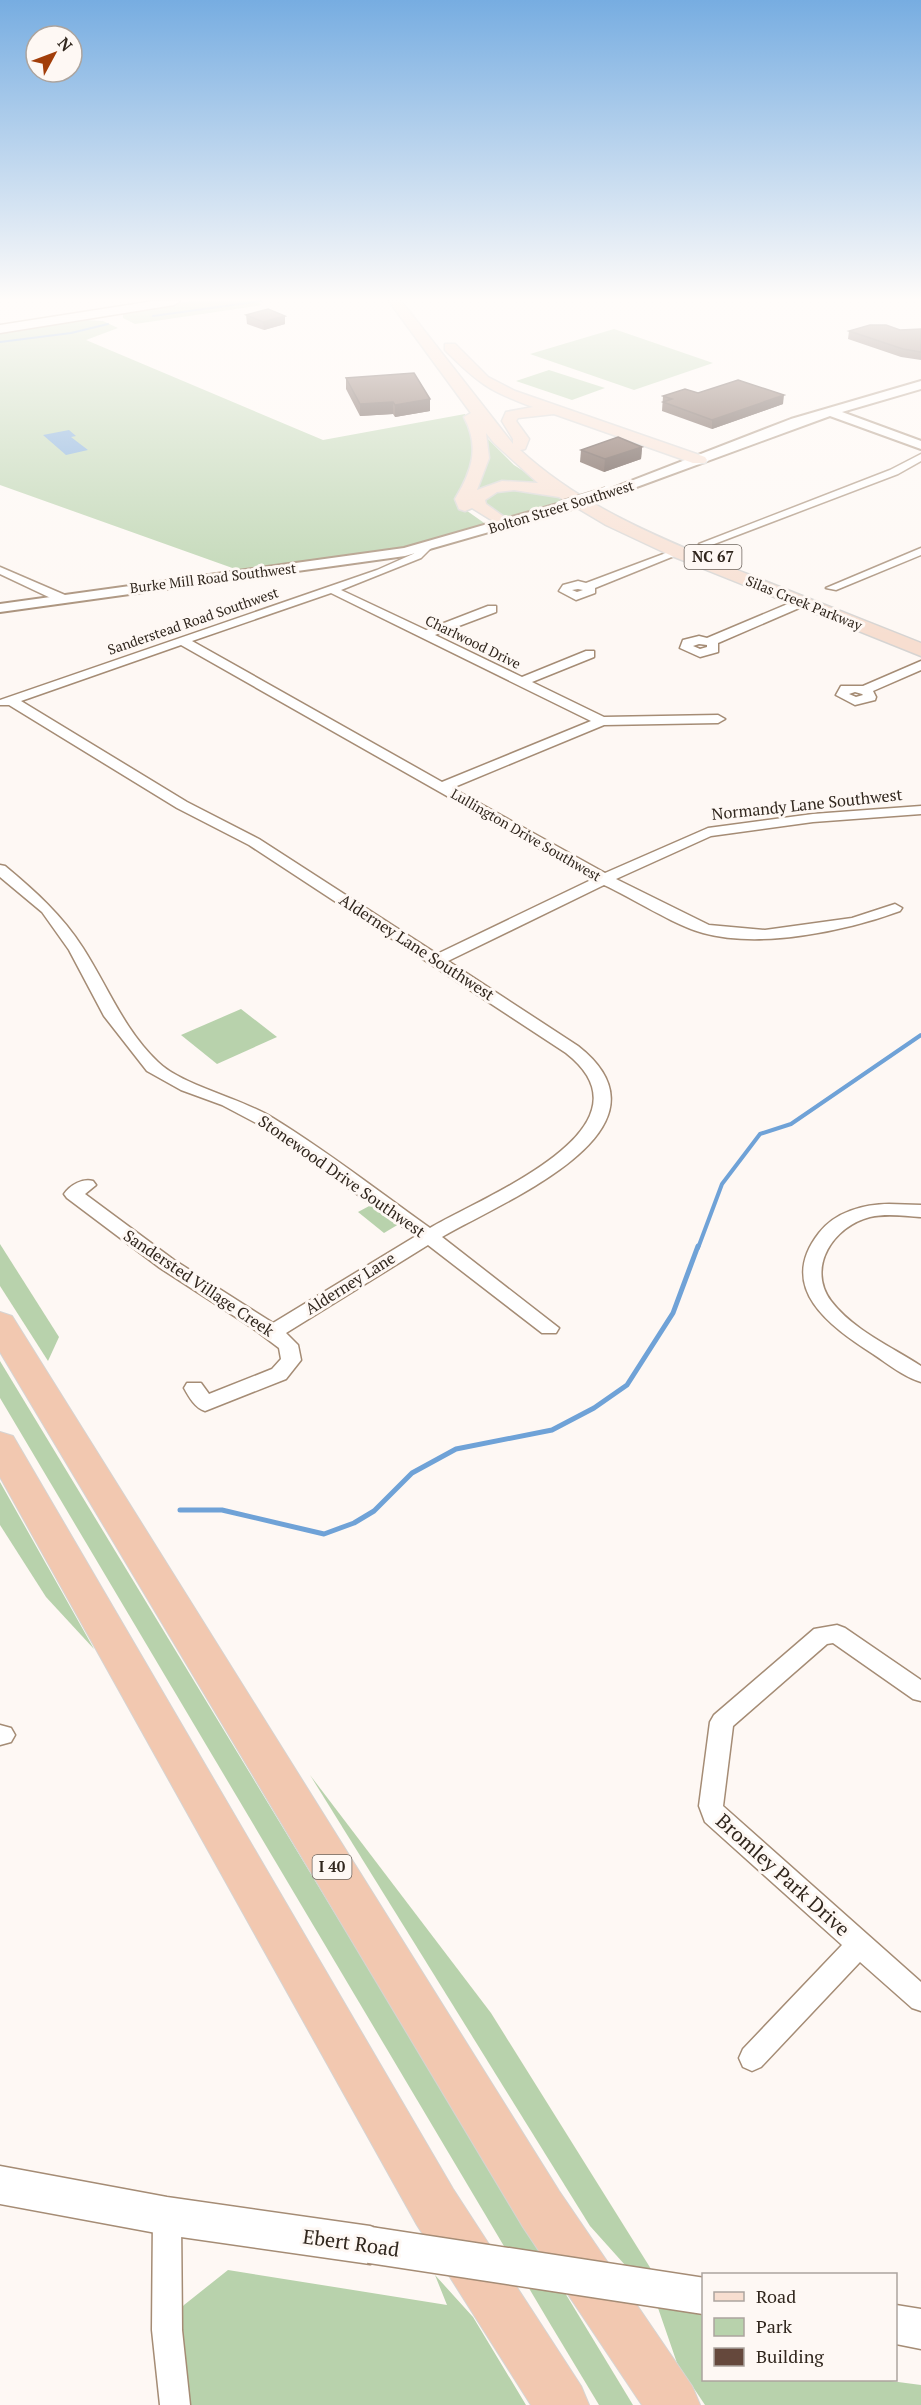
<svg xmlns="http://www.w3.org/2000/svg" width="921" height="2405" font-family="'PT Serif',serif">
  <rect width="100%" height="100%" fill="#fef8f4"/>
  <g fill="#b8d2ac">
    <path d="M190,301H255L262,305L135,324L123,318V314L130,311Z"/>
    <path d="M85,320L103,321L118,328L86,340L323,440L465,414L477,442L463,508L487,525L422,545L238,570L0,485V334Z"/>
    <path d="M614,329L713,363L634,390L530,354Z"/>
    <path d="M549,370L605,388L572,400L516,381Z"/>
    <path d="M488,439L514,465L551,489L540,486L477,494L475,487Z"/>
    <path d="M509,487L555,494L565,501C539,510 497,531 482,498L484,496Z"/>
    <path d="M241,1009L277,1037L217,1064L181,1035Z"/>
    <path d="M373,1204L399,1224L384,1233L358,1212Z"/>
    <path d="M0,1244L59,1337L48,1361L0,1286Z"/>
    <path d="M0,1361L633,2405H599L552,2327L0,1398Z"/>
    <path d="M0,1482L94,1649L46,1597L0,1525Z"/>
    <path d="M310,1775L491,2013L651,2269L625,2265L590,2226Z"/>
    <path d="M228,2270L447,2305L435,2275L473,2317L526,2405H164L155,2338L184,2305Z"/>
    <path d="M658,2308L703,2314L704,2380H883L921,2385V2405H705L677,2363Z"/>
  </g>
  <path fill="#6fa2d7" d="M69,430L76,436L71,437L88,450L66,455L43,435Z"/>
  <g fill="none" stroke-linecap="round" stroke-linejoin="round">
    <g stroke="#6fa2d7" stroke-width="2">
      <path d="M153,316L261,301"/>
      <path d="M0,342L71,333L108,324"/>
    </g>
    <path stroke="#6fa2d7" stroke-width="4" d="M698,1248L722,1184L760,1134L791,1124L921,1035"/>
    <path stroke="#6fa2d7" stroke-width="5" d="M180,1510H222L324,1534L354,1523L374,1511L412,1473L456,1449L552,1430L594,1408L627,1385L673,1313L698,1246"/>
    <g stroke="#a58c75" stroke-width="3">
      <g id="minor">
        <path d="M921,454V461L898,474L709,546L699,544L890,470Z"/>
        <path d="M426,544L432,547L421,558L341,590L426,630L488,606H496V612L435,635L522,677L586,651H594V657L532,682L604,717L718,715L725,719L718,723L604,725L452,788L605,873L708,828L813,814L921,806V814L813,822L711,836L616,879L709,925L765,930L852,918L895,904L902,908L900,911C845,931 761,949 703,933C674,925 632,898 604,885L448,961L578,1046C685,1130 501,1202 442,1237L559,1328L556,1333H542L428,1245L286,1333L298,1345L301,1360L286,1379L205,1411C195,1408 189,1397 184,1388L187,1383H201L209,1394L272,1369L281,1359L279,1348L251,1327L160,1268L67,1198L64,1194C70,1185 83,1178 93,1181L96,1185L85,1194L174,1260L273,1323L416,1236L260,1125L222,1105L181,1090L147,1071L104,1016L69,950L42,912L0,877V865L5,866C35,891 62,915 83,948C108,987 124,1030 158,1062C181,1085 241,1098 273,1118C327,1151 378,1191 430,1228C482,1197 662,1128 566,1053L249,845L177,808L9,705H0V700L377,570L413,554ZM331,593L591,721L442,782L192,641ZM181,645L593,879L437,954L259,839L187,802L21,701Z"/>
        <path d="M921,548V555L836,590L826,588Z"/>
        <path d="M674,550L684,552L595,588V593L576,600L559,591L563,585L578,581L586,583ZM578,589L583,590L577,592L572,590Z"/>
        <path d="M0,567L65,595L67,598L57,601L0,574Z"/>
        <path d="M802,598L808,602L806,605L718,643V652L700,657L680,648L683,640L699,636L707,638ZM699,644L707,645V647L700,649L693,646Z"/>
        <path d="M921,661V670L873,691L876,697L875,700L855,705L836,695L841,686H863ZM855,692L862,694L863,695L856,697L849,694Z"/>
        <path d="M889,1204L921,1205V1217C905,1216 887,1213 870,1217C834,1226 806,1267 831,1301C853,1330 892,1347 921,1366V1382C904,1377 888,1364 873,1354C830,1326 776,1288 819,1233C835,1212 864,1204 889,1204Z"/>
        <path d="M837,1625L845,1628L921,1680V1701L913,1699L833,1643L827,1644L733,1726L723,1806L921,1982V2011L912,2008L860,1962L761,2067L752,2071L743,2067L739,2058L743,2049L842,1945L705,1822L699,1806L710,1722L714,1715L814,1629Z"/>
        <path d="M0,1725L11,1728L15,1735L11,1742L0,1745Z"/>
        <path d="M167,2202L177,2206L181,2216L182,2330L190,2405H160L152,2330L153,2216L157,2206Z"/>
      </g>
    </g>
    <g stroke="#a58c75" stroke-width="4">
      <g id="tertiary">
        <path d="M921,381V389L842,412L921,441V449L830,416L612,496L607,497L600,493L791,419Z"/>
        <path d="M561,503L566,504V510L405,556L0,612V604L404,548Z"/>
      </g>
    </g>
    <g stroke="#a58c75" stroke-width="3">
      <g id="secondary">
        <path d="M154,301H180L174,305L0,333V325Z"/>
        <path d="M0,2166L167,2197L370,2226L384,2231L389,2245L384,2259L370,2264L167,2235L0,2204Z"/>
        <path d="M896,2305L921,2309V2349L896,2344Z"/>
      </g>
    </g>
    <g stroke="#d6d4d2" stroke-width="3">
      <path id="primary" d="M389,301H401L513,444V439L502,421L506,412L533,407C489,391 478,383 445,350V344H455L488,377L515,391L705,457L707,460L705,463H693L554,414L518,418L516,421L529,439L525,449L520,450C584,509 667,541 747,574C805,597 863,620 921,643V656L672,556L606,525L559,497L514,490L497,492L485,500L486,504L514,524L506,529L472,508L465,511L459,509L455,499C472,471 480,447 464,417L471,413ZM486,433L494,443L538,483L502,481L477,490L489,458Z"/>
    </g>
    <g stroke="#d6d4d2" stroke-width="2">
      <g id="motorway">
        <path d="M0,1312L12,1316L559,2191L692,2386L700,2405H642L523,2227L0,1352Z"/>
        <path d="M0,1432L13,1436L453,2189L581,2386L589,2405H531L417,2225L0,1477Z"/>
      </g>
    </g>
    <use href="#minor" fill="#fff" fill-rule="evenodd"/>
    <use href="#tertiary" fill="#fff" fill-rule="evenodd"/>
    <use href="#secondary" fill="#fff" fill-rule="evenodd"/>
    <use href="#primary" fill="#f7ded0" fill-rule="evenodd"/>
    <use href="#motorway" fill="#f2c8b0" fill-rule="evenodd"/>
    <g stroke="#a58c75" stroke-width="14" stroke-linecap="butt">
      <path id="tertiary-bridge" d="M561,507L607,493"/>
    </g>
    <g stroke="#a58c75" stroke-width="39" stroke-linecap="butt">
      <path id="secondary-bridge" d="M370,2245L704,2296"/>
    </g>
    <use href="#tertiary-bridge" stroke="#fff" stroke-width="13"/>
    <use href="#secondary-bridge" stroke="#fff" stroke-width="36"/>
  </g>
  <g fill="#573e34">
    <path d="M246,315L285,324L264,330L247,324Z"/>
    <path d="M921,329V360L901,357L848,339L849,331L900,330Z"/>
    <path d="M346,378L430,399V411L395,417L393,414L360,416L346,389Z"/>
    <path d="M698,393L783,404L712,429L662,411L663,396Z"/>
    <path d="M642,447L641,459L604,472L580,462L581,450Z"/>
  </g>
  <g fill="#47322a">
    <path d="M285,316V324L264,330L263,322Z"/>
    <path d="M784,395L783,404L712,429V420Z"/>
    <path d="M430,399V411L395,417V405Z"/>
    <path d="M393,402V414L360,416V404Z"/>
    <path d="M642,447L641,459L604,472L605,459Z"/>
  </g>
  <g fill="#65483c" stroke="#47322a" stroke-width="1.5">
    <path d="M268,309L285,316L263,322L246,315Z"/>
    <path d="M870,325H886L900,330L921,329V352L903,349L849,331Z"/>
    <path d="M414,373L430,399L395,405L393,402L360,404L346,378Z"/>
    <path d="M738,380L784,395L712,420L663,402L672,399L663,396L685,389L698,393Z"/>
    <path d="M618,437L642,447L605,459L581,450Z"/>
  </g>
  <linearGradient id="sky" x2="0" y2="1"><stop stop-color="#77ade1"/><stop offset="0.47" stop-color="#fffcfa"/><stop offset="1" stop-color="#fffcfa" stop-opacity="0"/></linearGradient>
  <rect width="921" height="637" fill="url(#sky)"/>
  <g text-anchor="middle" stroke-width="6" stroke-linejoin="round" paint-order="stroke">
    <g font-size="14" fill="#30261d" stroke="#fef8f4">
      <text transform="translate(561 507) rotate(-17)" y="5">Bolton Street Southwest</text>
      <text transform="translate(213 578) rotate(-7)" y="5">Burke Mill Road Southwest</text>
      <text transform="translate(804 603) rotate(22)" y="5">Silas Creek Parkway</text>
      <text transform="translate(193 621) rotate(-19)" y="5">Sanderstead Road Southwest</text>
      <text transform="translate(473 642) rotate(26)" y="5">Charlwood Drive</text>
      <text transform="translate(526 835) rotate(30)" y="5">Lullington Drive Southwest</text>
    </g>
    <g fill="#fef8f4" stroke="#6e655e" stroke-width="1.5">
      <rect x="684.5" y="545" width="57" height="24" rx="4.5"/>
      <rect x="312.5" y="1855" width="39" height="24" rx="4.5"/>
    </g>
    <g font-size="15" font-weight="bold" fill="#30261d">
      <text x="713" y="562">NC 67</text>
      <text x="332" y="1872">I 40</text>
    </g>
    <g font-size="16" fill="#30261d" stroke="#fef8f4">
      <text transform="translate(807 804) rotate(-6)" y="6">Normandy Lane Southwest</text>
      <text transform="translate(417 947) rotate(33)" y="6">Alderney Lane Southwest</text>
      <text transform="translate(342 1176) rotate(35)" y="6">Stonewood Drive Southwest</text>
      <text transform="translate(199 1283) rotate(34)" y="6">Sandersted Village Creek</text>
      <text transform="translate(350 1283) rotate(-32)" y="6">Alderney Lane</text>
    </g>
    <g font-size="20" fill="#30261d" stroke="#fef8f4">
      <text transform="translate(783 1875) rotate(42)" y="7">Bromley Park Drive</text>
      <text transform="translate(351 2243) rotate(8)" y="7">Ebert Road</text>
    </g>
  </g>
  <rect x="702" y="2273" width="195" height="108" fill="#fef8f4" stroke="#aca49e" stroke-width="1.5"/>
  <rect x="714" y="2292" width="30" height="9" fill="#f7ded0" stroke="#aca49e" stroke-width="1.5"/>
  <text x="756" y="2303" font-size="18" fill="#30261d">Road</text>
  <rect x="714" y="2318" width="30" height="18" fill="#b8d2ac" stroke="#aca49e" stroke-width="1.5"/>
  <text x="756" y="2333" font-size="18" fill="#30261d">Park</text>
  <rect x="714" y="2348" width="30" height="18" fill="#65483c" stroke="#aca49e" stroke-width="1.5"/>
  <text x="756" y="2363" font-size="18" fill="#30261d">Building</text>
  <g transform="translate(54 54) rotate(49)"><circle r="28" fill="#fef8f4" stroke="#aca49e" stroke-width="1.5"/>
  <path d="M0-4.5L10 22L0 15L-10 22Z" fill="#a23e0a"/>
  <text y="-9" font-size="16" font-weight="bold" text-anchor="middle" fill="#30261d">N</text>
  </g>
</svg>
